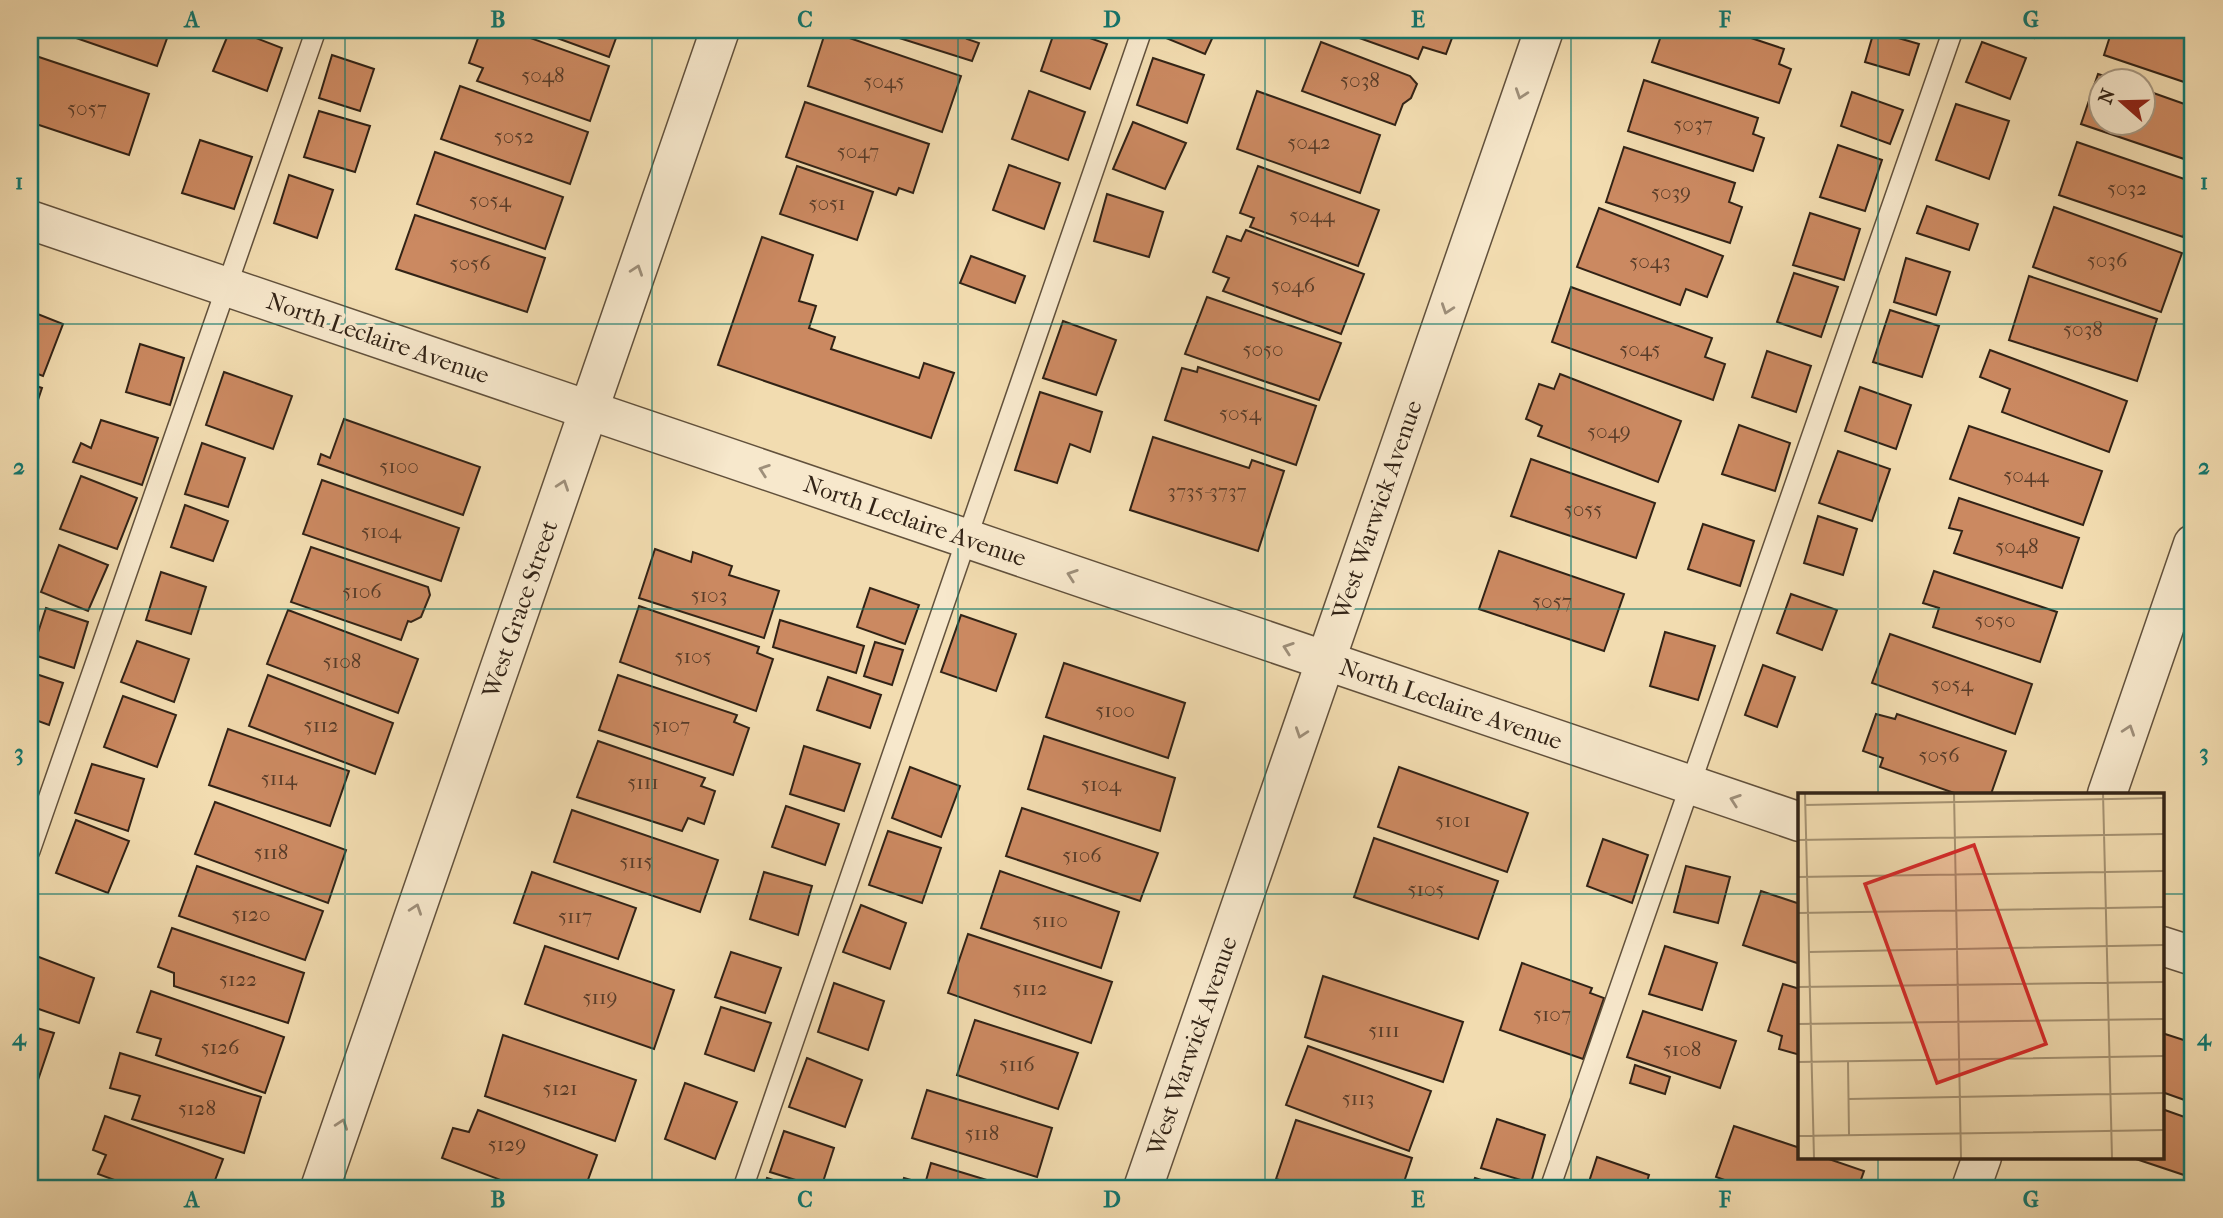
<svg xmlns="http://www.w3.org/2000/svg" width="2223" height="1218" font-family="'IM FELL French Canon',serif">
  <rect width="100%" height="100%" fill="#f2dcb0"/>
  <filter id="stains"><feTurbulence type="fractalNoise" baseFrequency=".00286" numOctaves="4"/><feColorMatrix values="0 0 0 0 .2 0 0 0 0 .09 0 0 0 0 .02 0 0 0 .5 -.17"/></filter>
  <radialGradient id="worn" r=".72"><stop offset=".6" stop-color="#630" stop-opacity="0"/><stop offset="1" stop-color="#630" stop-opacity=".3"/></radialGradient>
  <g fill="#cb8961" stroke="#322316" stroke-width="2">
    <path d="M53,30H170L157,66Z"/>
    <path d="M230,30H235L282,48L267,91L213,71Z"/>
    <path d="M378,30H399L396,36Z"/>
    <path d="M481,30H508L609,66L590,121L477,81L483,68L469,63Z"/>
    <path d="M535,30H619L609,57Z"/>
    <path d="M826,30L961,76L942,132L808,86Z"/>
    <path d="M874,30H971L967,39L979,43L972,61Z"/>
    <path d="M1055,30H1067L1107,44L1090,89L1041,71Z"/>
    <path d="M1163,30H1216L1205,54L1161,36Z"/>
    <path d="M1337,30H1455L1446,54L1423,47L1418,59Z"/>
    <path d="M1663,30H1727L1784,49L1779,64L1791,69L1779,103L1652,62Z"/>
    <path d="M1784,30H1808L1805,37Z"/>
    <path d="M2006,30H2037L2034,38Z"/>
    <path d="M2112,30H2193V85L2104,55Z"/>
    <path d="M1874,31L1919,44L1909,75L1865,62Z"/>
    <path d="M1321,42L1410,76L1417,84L1411,98L1403,104L1395,125L1302,91Z"/>
    <path d="M1982,42L2026,58L2010,99L1966,82Z"/>
    <path d="M30,54L149,94L129,155L30,122Z"/>
    <path d="M332,55L374,69L360,111L319,98Z"/>
    <path d="M1153,58L1204,75L1187,123L1137,105Z"/>
    <path d="M2098,74L2117,80H2100V122H2142V89L2193,107V162L2081,124Z"/>
    <path d="M1644,80L1758,118L1753,134L1764,138L1753,171L1628,131Z"/>
    <path d="M460,86L588,132L570,184L441,139Z"/>
    <path d="M1029,91L1085,112L1068,160L1012,139Z"/>
    <path d="M1257,91L1380,135L1360,193L1237,149Z"/>
    <path d="M1852,92L1903,110L1890,144L1841,126Z"/>
    <path d="M805,102L929,144L913,193L899,188L896,195L786,157Z"/>
    <path d="M1956,104L2009,121L1989,179L1936,160Z"/>
    <path d="M319,111L370,126L355,172L304,157Z"/>
    <path d="M1133,122L1186,143L1165,189L1113,169Z"/>
    <path d="M200,140L252,157L234,209L182,193Z"/>
    <path d="M2077,142L2193,182V206L2183,237L2059,195Z"/>
    <path d="M1838,145L1882,160L1865,211L1820,197Z"/>
    <path d="M1624,147L1735,183L1729,202L1742,207L1730,243L1606,202Z"/>
    <path d="M435,152L563,197L545,249L417,204Z"/>
    <path d="M1009,165L1060,183L1044,229L993,210Z"/>
    <path d="M797,166L873,192L857,240L780,214Z"/>
    <path d="M1258,166L1379,210L1358,266L1250,227L1254,218L1240,213Z"/>
    <path d="M289,175L333,190L317,238L274,223Z"/>
    <path d="M1107,194L1163,212L1149,257L1094,241Z"/>
    <path d="M1927,206L1978,224L1969,250L1917,233Z"/>
    <path d="M2054,207L2182,253L2161,312L2033,267Z"/>
    <path d="M1599,208L1723,256L1707,297L1686,289L1680,305L1577,267Z"/>
    <path d="M1810,213L1860,229L1844,280L1793,265Z"/>
    <path d="M415,215L545,258L527,312L396,269Z"/>
    <path d="M1246,230L1364,274L1341,334L1223,291L1229,278L1213,272L1227,236L1241,241Z"/>
    <path d="M762,237L813,255L799,301L816,306L809,328L835,337L831,349L919,378L924,363L954,373L931,438L718,365Z"/>
    <path d="M971,256L1025,276L1015,303L960,283Z"/>
    <path d="M1906,258L1950,272L1936,315L1894,302Z"/>
    <path d="M1794,273L1838,287L1821,337L1777,322Z"/>
    <path d="M2029,276L2157,319L2137,381L2009,340Z"/>
    <path d="M1571,287L1712,338L1705,357L1725,364L1713,400L1552,342Z"/>
    <path d="M1207,297L1341,343L1319,400L1185,354Z"/>
    <path d="M1890,310L1939,326L1922,377L1873,362Z"/>
    <path d="M30,311L63,324L43,376L30,371Z"/>
    <path d="M1063,321L1116,340L1096,395L1043,378Z"/>
    <path d="M140,344L184,358L170,405L126,392Z"/>
    <path d="M1990,350L2127,401L2109,452L2002,412L2010,389L1980,377Z"/>
    <path d="M1767,351L1811,366L1796,412L1752,397Z"/>
    <path d="M1198,367L1316,406L1296,465L1165,420L1182,368L1197,372Z"/>
    <path d="M224,372L292,396L273,449L206,425Z"/>
    <path d="M1560,374L1681,421L1658,482L1538,436L1542,426L1526,419L1539,384L1554,389Z"/>
    <path d="M30,384L42,388L30,424Z"/>
    <path d="M1860,387L1911,405L1896,449L1845,431Z"/>
    <path d="M1040,392L1102,412L1090,452L1070,444L1057,483L1015,470Z"/>
    <path d="M344,419L480,467L463,515L318,464L321,454L330,458Z"/>
    <path d="M101,420L158,438L142,485L73,462L81,443L91,448Z"/>
    <path d="M1739,425L1790,443L1775,491L1722,474Z"/>
    <path d="M1969,426L2102,471L2083,525L1950,479Z"/>
    <path d="M1153,437L1249,468L1252,460L1284,471L1258,551L1130,510Z"/>
    <path d="M202,443L245,458L228,507L185,494Z"/>
    <path d="M1838,451L1890,469L1872,521L1819,503Z"/>
    <path d="M1531,459L1655,503L1636,558L1511,516Z"/>
    <path d="M81,476L137,498L117,549L60,529Z"/>
    <path d="M322,480L459,528L441,581L303,534Z"/>
    <path d="M1959,498L2079,538L2062,588L1954,553L1962,531L1949,528Z"/>
    <path d="M185,505L228,521L213,561L171,547Z"/>
    <path d="M1818,516L1857,529L1843,575L1804,563Z"/>
    <path d="M1703,524L1754,541L1740,586L1688,569Z"/>
    <path d="M59,545L108,565L88,611L41,592Z"/>
    <path d="M311,547L428,587L430,595L421,617L411,622L408,621L401,640L291,602Z"/>
    <path d="M655,549L691,562L693,552L732,566L729,575L779,591L764,638L639,598Z"/>
    <path d="M1499,551L1624,594L1604,651L1479,609Z"/>
    <path d="M1934,571L2057,612L2040,662L1933,627L1939,608L1923,603Z"/>
    <path d="M161,572L206,587L191,634L146,620Z"/>
    <path d="M870,588L919,605L905,644L857,627Z"/>
    <path d="M1791,594L1837,610L1822,650L1777,633Z"/>
    <path d="M639,606L759,647L757,653L773,659L756,711L620,662Z"/>
    <path d="M46,608L88,622L74,668L31,654Z"/>
    <path d="M288,610L418,659L398,713L267,664Z"/>
    <path d="M961,615L1016,634L996,691L941,672Z"/>
    <path d="M780,620L864,646L856,673L773,647Z"/>
    <path d="M1665,632L1715,646L1698,700L1650,686Z"/>
    <path d="M1890,634L2032,684L2015,734L1872,683Z"/>
    <path d="M137,641L189,659L174,702L121,682Z"/>
    <path d="M875,642L903,650L892,685L864,676Z"/>
    <path d="M1064,663L1185,703L1168,758L1046,717Z"/>
    <path d="M1763,665L1795,677L1777,727L1745,715Z"/>
    <path d="M30,672L63,683L49,725L30,718Z"/>
    <path d="M268,675L393,723L375,774L249,726Z"/>
    <path d="M618,675L737,715L734,722L749,728L733,775L599,730Z"/>
    <path d="M828,677L881,695L870,728L817,710Z"/>
    <path d="M123,696L176,715L157,767L104,747Z"/>
    <path d="M1876,714L1895,719L1897,714L2006,751L1991,794H1957L1880,767L1883,758L1863,751Z"/>
    <path d="M228,729L349,771L330,826L209,785Z"/>
    <path d="M1044,736L1175,778L1160,831L1028,789Z"/>
    <path d="M598,741L705,778L701,786L715,791L704,824L688,818L682,831L577,797Z"/>
    <path d="M804,746L860,764L844,811L790,794Z"/>
    <path d="M92,764L144,779L128,831L75,813Z"/>
    <path d="M910,767L960,786L941,837L892,818Z"/>
    <path d="M1399,767L1528,813L1507,872L1378,827Z"/>
    <path d="M215,802L346,850L328,903L195,854Z"/>
    <path d="M786,806L839,824L825,865L772,847Z"/>
    <path d="M1022,808L1158,853L1140,901L1006,856Z"/>
    <path d="M572,810L718,860L700,912L554,862Z"/>
    <path d="M76,820L129,841L108,893L56,873Z"/>
    <path d="M888,831L941,848L922,903L869,885Z"/>
    <path d="M1374,838L1498,881L1478,939L1354,897Z"/>
    <path d="M1603,839L1648,855L1632,903L1587,886Z"/>
    <path d="M197,866L323,911L305,960L179,916Z"/>
    <path d="M1686,866L1730,877L1718,923L1674,912Z"/>
    <path d="M1000,871L1119,912L1101,968L981,928Z"/>
    <path d="M532,872L636,908L618,959L514,923Z"/>
    <path d="M764,872L812,886L798,935L750,919Z"/>
    <path d="M1761,891L1800,904V964L1743,945Z"/>
    <path d="M861,905L906,923L890,969L843,952Z"/>
    <path d="M172,928L304,973L288,1023L174,986V973L158,967Z"/>
    <path d="M968,934L1112,982L1091,1043L948,993Z"/>
    <path d="M545,946L674,990L654,1049L525,1004Z"/>
    <path d="M1665,946L1717,963L1702,1010L1649,994Z"/>
    <path d="M731,952L781,968L765,1013L715,997Z"/>
    <path d="M31,954L94,978L79,1023L30,1006Z"/>
    <path d="M1522,963L1592,988L1590,993L1604,998L1583,1059L1500,1030Z"/>
    <path d="M1323,976L1463,1022L1443,1082L1305,1037Z"/>
    <path d="M834,983L884,1001L868,1050L818,1032Z"/>
    <path d="M1783,984L1800,989V1055L1779,1049L1782,1036L1768,1031Z"/>
    <path d="M151,991L284,1037L265,1093L156,1055L161,1039L137,1032Z"/>
    <path d="M721,1007L771,1023L754,1071L705,1054Z"/>
    <path d="M1643,1011L1736,1041L1720,1088L1627,1057Z"/>
    <path d="M975,1020L1078,1053L1058,1109L957,1075Z"/>
    <path d="M30,1026L54,1033L38,1080L30,1077Z"/>
    <path d="M2162,1033L2193,1043V1103L2162,1092Z"/>
    <path d="M503,1035L636,1080L615,1141L485,1096Z"/>
    <path d="M1308,1046L1431,1091L1409,1151L1286,1105Z"/>
    <path d="M120,1053L261,1097L244,1153L132,1119L140,1096L110,1088Z"/>
    <path d="M807,1058L862,1080L845,1127L789,1107Z"/>
    <path d="M1635,1065L1670,1077L1665,1094L1630,1083Z"/>
    <path d="M685,1083L737,1102L715,1159L665,1139Z"/>
    <path d="M927,1090L1052,1128L1037,1177L912,1138Z"/>
    <path d="M2162,1109L2193,1120V1178L2130,1157H2162Z"/>
    <path d="M478,1110L597,1155L585,1188H522L442,1158L453,1128L469,1132Z"/>
    <path d="M105,1116L223,1159L212,1188H136L98,1174L106,1155L93,1150Z"/>
    <path d="M1497,1119L1545,1135L1531,1183L1481,1168Z"/>
    <path d="M1296,1120L1412,1158L1402,1188H1305L1276,1179Z"/>
    <path d="M1734,1126L1800,1148V1157H1823L1864,1171L1858,1188H1747L1716,1177Z"/>
    <path d="M784,1131L834,1148L821,1188L770,1172Z"/>
    <path d="M1597,1157L1649,1175L1645,1188H1587Z"/>
    <path d="M931,1163L1013,1188H901L904,1178L925,1184Z"/>
    <path d="M767,1178L798,1188H764Z"/>
    <path d="M1475,1178L1505,1188H1471Z"/>
    <path d="M92,1181L113,1188H89Z"/>
    <path d="M2095,1182L2113,1188H2093Z"/>
  </g>
  <g fill="none" stroke-linecap="round" stroke-linejoin="round">
    <g stroke="#62513c" stroke-width="22">
      <g id="service">
        <path d="M30,851L316,30"/>
        <path d="M743,1188L1142,30"/>
        <path d="M1550,1188L1953,30"/>
      </g>
    </g>
    <g stroke="#62513c" stroke-width="41">
      <g id="minor">
        <path d="M30,220L1800,822"/>
        <path d="M2107,794L2193,544"/>
        <path d="M2162,946L2193,956"/>
        <path d="M320,1188L720,30"/>
        <path d="M1143,1188L1544,30"/>
        <path d="M1971,1188L1982,1157"/>
      </g>
    </g>
    <use href="#service" stroke="#f7e8cc" stroke-width="19"/>
    <use href="#minor" stroke="#f7e8cc" stroke-width="38"/>
  </g>
  <defs><path id="oneway-chevron" d="M-2-3.5L2.5 0L-2 3.5" fill="none" stroke-width="1.6" stroke-linecap="round" stroke-linejoin="round" transform="scale(1.75)"/></defs>
  <g stroke="#9e8f7a">
    <use href="#oneway-chevron" transform="translate(1521 94) rotate(109)"/>
    <use href="#oneway-chevron" transform="translate(637 270) rotate(-71)"/>
    <use href="#oneway-chevron" transform="translate(1447 309) rotate(109)"/>
    <use href="#oneway-chevron" transform="translate(764 470) rotate(-161)"/>
    <use href="#oneway-chevron" transform="translate(563 485) rotate(-71)"/>
    <use href="#oneway-chevron" transform="translate(1072 575) rotate(-161)"/>
    <use href="#oneway-chevron" transform="translate(1288 648) rotate(-161)"/>
    <use href="#oneway-chevron" transform="translate(2129 730) rotate(-71)"/>
    <use href="#oneway-chevron" transform="translate(1301 733) rotate(109)"/>
    <use href="#oneway-chevron" transform="translate(1735 800) rotate(-161)"/>
    <use href="#oneway-chevron" transform="translate(416 909) rotate(-71)"/>
    <use href="#oneway-chevron" transform="translate(342 1124) rotate(-71)"/>
  </g>
  <path fill="none" stroke="#0f766e" stroke-width="2" stroke-opacity="0.55" d="M345,30V1188M652,30V1188M958,30V1188M1265,30V1188M1571,30V1188M1878,30V794M30,324H2193M30,609H2193M30,894H1800M2162,894H2193M1878,1157V1188"/>
  <g text-anchor="middle" stroke-width="7" stroke-linejoin="round" paint-order="stroke">
    <g font-size="21" fill="#583c29">
      <text x="543" y="82">5048</text>
      <text x="1360" y="87">5038</text>
      <text x="884" y="88">5045</text>
      <text x="87" y="115">5057</text>
      <text x="1693" y="131">5037</text>
      <text x="514" y="143">5052</text>
      <text x="1309" y="149">5042</text>
      <text x="858" y="158">5047</text>
      <text x="2127" y="195">5032</text>
      <text x="1671" y="199">5039</text>
      <text x="490" y="207">5054</text>
      <text x="827" y="210">5051</text>
      <text x="1312" y="222">5044</text>
      <text x="2107" y="267">5036</text>
      <text x="1650" y="268">5043</text>
      <text x="470" y="270">5056</text>
      <text x="1293" y="292">5046</text>
      <text x="2083" y="336">5038</text>
      <text x="1263" y="356">5050</text>
      <text x="1640" y="356">5045</text>
      <text x="1240" y="420">5054</text>
      <text x="1609" y="438">5049</text>
      <text x="399" y="473">5100</text>
      <text x="2026" y="482">5044</text>
      <text x="1207" y="498">3735-3737</text>
      <text x="1583" y="516">5055</text>
      <text x="381" y="538">5104</text>
      <text x="2017" y="553">5048</text>
      <text x="362" y="598">5106</text>
      <text x="709" y="602">5103</text>
      <text x="1552" y="608">5057</text>
      <text x="1995" y="627">5050</text>
      <text x="693" y="663">5105</text>
      <text x="342" y="668">5108</text>
      <text x="1952" y="691">5054</text>
      <text x="1115" y="717">5100</text>
      <text x="321" y="732">5112</text>
      <text x="671" y="732">5107</text>
      <text x="1939" y="762">5056</text>
      <text x="279" y="785">5114</text>
      <text x="643" y="789">5111</text>
      <text x="1101" y="791">5104</text>
      <text x="1453" y="827">5101</text>
      <text x="271" y="859">5118</text>
      <text x="1082" y="862">5106</text>
      <text x="636" y="868">5115</text>
      <text x="1426" y="896">5105</text>
      <text x="251" y="921">5120</text>
      <text x="575" y="923">5117</text>
      <text x="1050" y="927">5110</text>
      <text x="238" y="986">5122</text>
      <text x="1030" y="995">5112</text>
      <text x="600" y="1004">5119</text>
      <text x="1552" y="1021">5107</text>
      <text x="1384" y="1037">5111</text>
      <text x="220" y="1054">5126</text>
      <text x="1682" y="1056">5108</text>
      <text x="1017" y="1071">5116</text>
      <text x="560" y="1095">5121</text>
      <text x="1358" y="1105">5113</text>
      <text x="197" y="1115">5128</text>
      <text x="982" y="1140">5118</text>
      <text x="507" y="1151">5129</text>
    </g>
    <g font-size="24" fill="#322316" stroke="#f7e8cc">
      <text transform="translate(378 338) rotate(19)" y="8">North Leclaire Avenue</text>
      <text transform="translate(1377 510) rotate(-71)" y="8">West Warwick Avenue</text>
      <text transform="translate(915 521) rotate(19)" y="8">North Leclaire Avenue</text>
      <text transform="translate(520 609) rotate(-71)" y="8">West Grace Street</text>
      <text transform="translate(1451 704) rotate(19)" y="8">North Leclaire Avenue</text>
      <text transform="translate(1192 1046) rotate(-71)" y="8">West Warwick Avenue</text>
    </g>
  </g>
  <g transform="translate(1798 793)">
    <rect width="366" height="366" fill="#f2dcb0"/>
    <path fill="none" stroke="#a59272" stroke-width="2" d="M7,0L16,365M156,0L163,365M305,0L314,365M7,12L366,5M0,47L366,41M0,84L366,78M0,120L366,114M11,159L366,152M0,194L366,189M0,231L366,226M50,268L51,342M0,269L366,263M51,306L366,300M0,343L366,337"/>
    <path fill="#d62828" fill-opacity="0.15" stroke="#d62828" stroke-width="3.5" d="M176,52L248,251L139,290L67,91Z"/>
    <rect width="366" height="366" fill="none" stroke="#322316" stroke-width="3.5"/>
  </g>
  <rect width="2223" height="1218" fill="none" stroke="#f2dcb0" stroke-width="77"/>
  <g transform="translate(2122 102) rotate(290)"><circle r="33" fill="#f7e8cc" stroke="#a89983" stroke-width="2"/>
  <path d="M0-5L12 26L0 18L-12 26Z" fill="#8f2418"/>
  <text y="-10" font-size="19" font-weight="bold" text-anchor="middle" fill="#322316">N</text>
  </g>
  <rect x="38" y="38" width="2146" height="1142" fill="none" stroke="#0f766e" stroke-width="2.5"/>
  <g font-size="23" text-anchor="middle" font-weight="bold" fill="#0f766e">
    <text x="192" y="27">A</text>
    <text x="498" y="27">B</text>
    <text x="805" y="27">C</text>
    <text x="1112" y="27">D</text>
    <text x="1418" y="27">E</text>
    <text x="1725" y="27">F</text>
    <text x="2031" y="27">G</text>
    <text x="19" y="189">1</text>
    <text x="2204" y="189">1</text>
    <text x="19" y="474">2</text>
    <text x="2204" y="474">2</text>
    <text x="19" y="760">3</text>
    <text x="2204" y="760">3</text>
    <text x="19" y="1045">4</text>
    <text x="2204" y="1045">4</text>
    <text x="192" y="1207">A</text>
    <text x="498" y="1207">B</text>
    <text x="805" y="1207">C</text>
    <text x="1112" y="1207">D</text>
    <text x="1418" y="1207">E</text>
    <text x="1725" y="1207">F</text>
    <text x="2031" y="1207">G</text>
  </g>
  <rect width="100%" height="100%" filter="url(#stains)"/>
  <rect width="100%" height="100%" fill="url(#worn)"/>
</svg>
